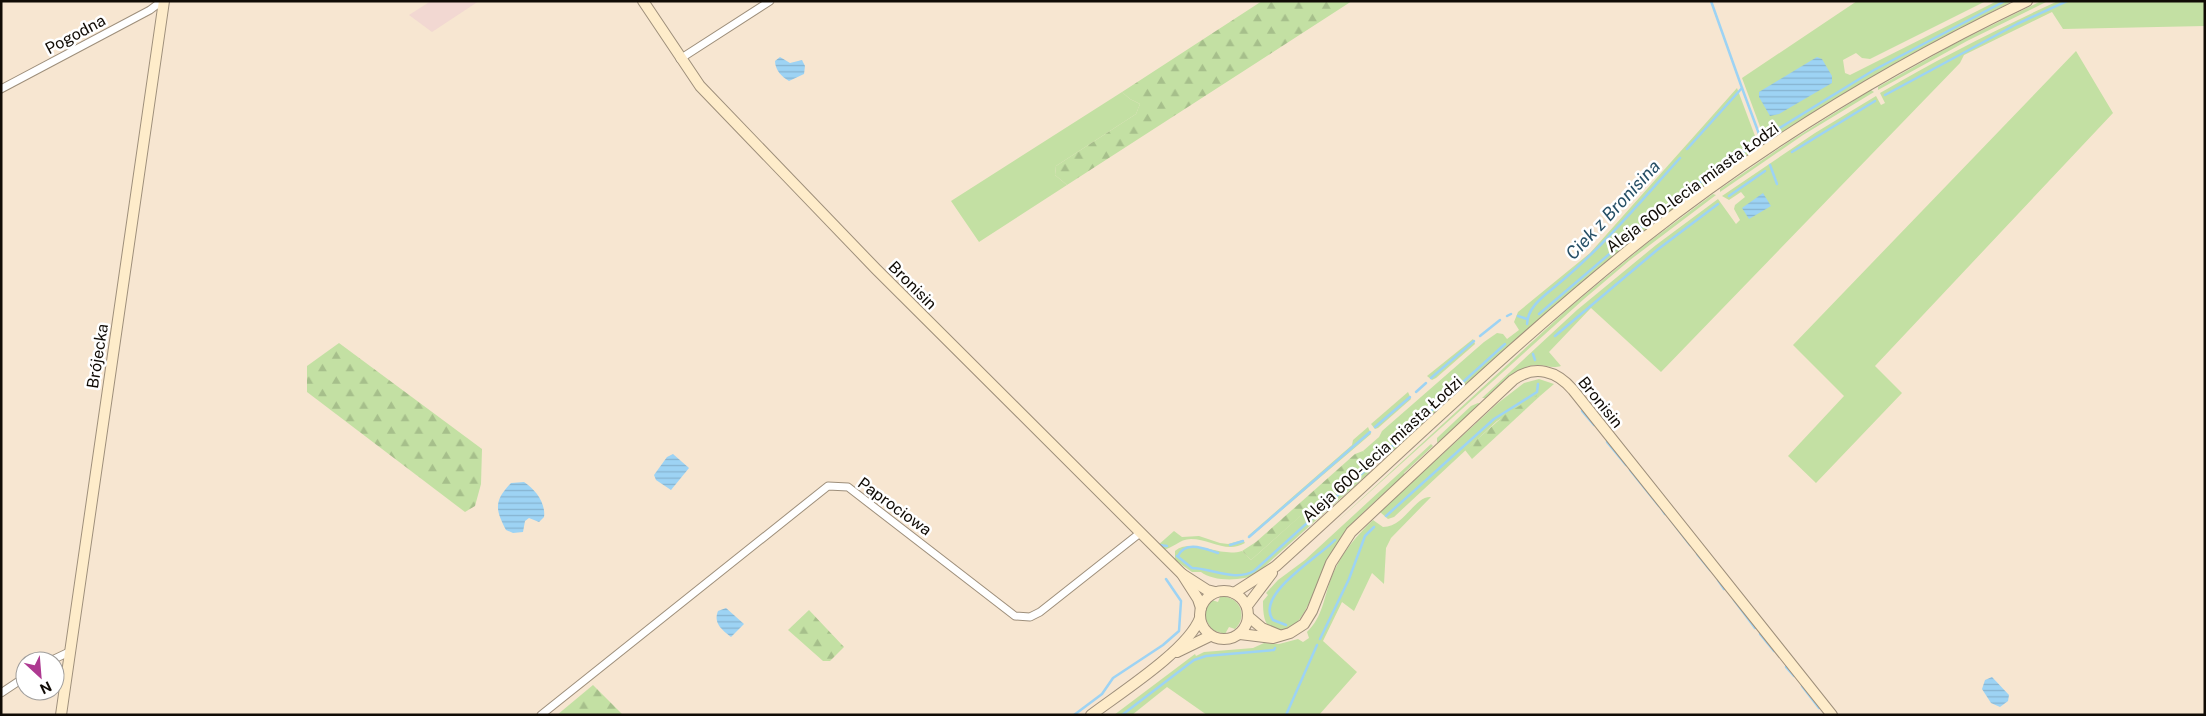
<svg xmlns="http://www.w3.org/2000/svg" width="2206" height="716" font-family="'Public Sans',sans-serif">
  <defs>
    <pattern id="forest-firs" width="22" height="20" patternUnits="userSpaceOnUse" patternTransform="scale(1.25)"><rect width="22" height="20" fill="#c3e0a3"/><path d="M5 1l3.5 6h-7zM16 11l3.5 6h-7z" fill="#a6bf8b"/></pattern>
    <pattern id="water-rules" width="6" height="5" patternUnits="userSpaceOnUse" patternTransform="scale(1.25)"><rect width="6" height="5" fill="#9dd3f4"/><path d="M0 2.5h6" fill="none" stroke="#86b4d0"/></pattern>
  </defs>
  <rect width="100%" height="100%" fill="#f7e6d1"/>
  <path fill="#f2d8d2" d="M431,1H479L432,32L409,15Z"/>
  <g fill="#c3e0a3">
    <path d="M1857,1H1986L1870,59L1862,58L1856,53L1843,60L1845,73L1850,75L1997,1H2013C1909,55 1809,112 1713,179L1707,175L1704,177L1706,185L1594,272L1389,456L1386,453L1368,470L1370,472L1256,574C1244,581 1213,582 1201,572H1192L1175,560V551C1192,537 1219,558 1242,551L1251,560L1367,456L1363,451L1379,437L1382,431L1484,342L1497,333L1503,334L1507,339L1519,330L1514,322L1518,312L1590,253L1737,88L1758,144L1765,140L1742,78Z"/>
    <path d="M2041,1H2048L1967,41L1878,90V87L1954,44Z"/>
    <path d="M2058,1H2205V26L2063,29L2052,12L1964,55L1960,63L1661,372L1591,308L1549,352L1561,366C1552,369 1546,365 1537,365C1516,366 1502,384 1487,398H1482L1577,310L1656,245L1718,199L1736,224L1740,220L1734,209L1735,205L1745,197L1741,192L1729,200L1722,196L1815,133L1876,96L1881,105L1885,103L1880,93C1938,59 1997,29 2058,1Z"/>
    <path d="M2076,51L2113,113L1875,366L1902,393L1816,483L1788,456L1844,396L1793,345Z"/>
    <path d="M1871,90L1874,92L1803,135L1720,192V189L1787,143Z"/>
    <path d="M1122,92L1130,99L1140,104L1136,114L1056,166L1055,175L1067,185L979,242L951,201Z"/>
    <path d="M1713,194L1716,195L1630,260L1584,299L1331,527L1570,307L1646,244Z"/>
    <path d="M1473,339L1475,344L1436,378L1432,380L1427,376Z"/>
    <path d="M1539,379L1554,384L1540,396L1539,395L1497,421L1394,517L1388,519L1380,512L1498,403L1524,383Z"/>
    <path d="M1408,392L1411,399L1378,428L1375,429L1371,424Z"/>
    <path d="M1478,403L1482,404L1439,444L1437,442V438L1471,406Z"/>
    <path d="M1368,427L1371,434L1249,538L1248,536L1352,445L1353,440Z"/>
    <path d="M1431,444L1433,446L1404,473L1405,475C1385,493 1362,511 1345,533C1335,545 1328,558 1322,572C1314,589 1298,648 1269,626C1263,622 1263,607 1263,601L1268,595L1266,593L1278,580L1305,560Z"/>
    <path d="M1431,497L1391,538L1386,548L1384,584L1372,573L1354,611L1342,602L1323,641L1357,672L1319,715H1207L1167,687L1132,715H1114L1195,654L1196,656L1204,652L1253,648L1264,643L1279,644L1298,639L1303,642L1309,638L1307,632C1323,617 1324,596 1332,576C1341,554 1356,536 1373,520L1383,527C1405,527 1414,496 1431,497Z"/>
    <path d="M1174,531L1182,537L1199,536L1220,543L1228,544L1243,540L1245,543C1227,554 1210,539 1191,539C1179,539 1173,549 1162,550L1157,546Z"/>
    <path d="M1220,597C1239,595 1249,616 1235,629L1229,627L1225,634L1212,630L1205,618L1206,608L1212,600L1218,602Z"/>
  </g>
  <g fill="url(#forest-firs)">
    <path d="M1262,1H1352L1067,185L1055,175L1056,166L1136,114L1140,104L1130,99L1122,92Z"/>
    <path d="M339,343L482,449L481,484L475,506L465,512L307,392V366Z"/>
    <path d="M1539,394L1540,396L1472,459L1465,450L1506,414Z"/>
    <path d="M1363,451L1368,456L1251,560L1242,551L1256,542L1355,454Z"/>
    <path d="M809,610L844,647L830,661H823L788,630Z"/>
    <path d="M593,685L623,715H557Z"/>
  </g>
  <g fill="url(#water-rules)">
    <path d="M780,57L790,63L802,60L805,66L804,74L789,81C782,77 775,70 775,61Z"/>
    <path d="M1817,57L1822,59L1832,76V83L1779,114L1770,116L1759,97V92Z"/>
    <path d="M1763,193L1771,206L1749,219L1742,208Z"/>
    <path d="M673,454L689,468L671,490L656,480L654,475L667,457Z"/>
    <path d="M524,482C535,489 546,503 544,517L539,522L529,518L525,521L523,532L513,533L506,530C495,509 494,501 511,483Z"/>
    <path d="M726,608L744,624L731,637C722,630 713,623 718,611Z"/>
    <path d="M1992,677L2009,695L2008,701L2000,707L1991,703L1982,689L1985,680Z"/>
  </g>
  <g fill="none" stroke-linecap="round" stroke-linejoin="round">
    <g stroke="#9dd3f4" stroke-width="2.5">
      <path d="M1742,88L1762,142"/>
      <path d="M1885,95L2017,24L2067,1"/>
      <path d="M1773,132L1874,70L2005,1"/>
      <path d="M1687,149L1742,88L1711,1"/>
      <path d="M1792,152L1875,101"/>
      <path d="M1770,165L1777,184"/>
      <path d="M1711,175L1749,148"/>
      <path d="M1729,196L1765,171"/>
      <path d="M1539,314L1641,227L1702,181"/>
      <path d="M1507,316L1511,314"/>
      <path d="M1518,316L1527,319"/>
      <path d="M1527,324C1528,306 1544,296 1557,285C1603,247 1640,202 1680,158"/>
      <path d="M1480,336L1500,320"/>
      <path d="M1555,336L1657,250L1718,204"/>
      <path d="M1533,354L1535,360"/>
      <path d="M1431,378L1474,341"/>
      <path d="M1416,392L1426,383"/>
      <path d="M1582,411L1594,425"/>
      <path d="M1375,427L1410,397"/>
      <path d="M1607,442L1626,465"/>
      <path d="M1630,470L1659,506"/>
      <path d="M1661,508L1665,514"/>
      <path d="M1386,516L1494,419L1537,392L1538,384"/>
      <path d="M1670,519L1690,545"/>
      <path d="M1249,537L1370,432"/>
      <path d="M1159,545L1167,546"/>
      <path d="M1230,545L1243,541"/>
      <path d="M1697,554L1710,570"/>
      <path d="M1177,556L1192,568C1211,568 1235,582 1254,571L1505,344"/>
      <path d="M1178,556C1186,540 1205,549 1218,553"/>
      <path d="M1718,580L1724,589"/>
      <path d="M1734,600L1755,628"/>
      <path d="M1286,625L1273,620C1254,595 1319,557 1335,540"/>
      <path d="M1760,634L1774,651"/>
      <path d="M1320,639L1349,579L1365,536L1374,527"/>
      <path d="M1786,667L1794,676"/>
      <path d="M1802,686L1819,708"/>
      <path d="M1074,715L1102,694L1113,678L1163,645L1179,631L1181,601L1166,579"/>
      <path d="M1122,715L1194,660L1206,656L1274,650L1275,648"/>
      <path d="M1286,715L1317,645"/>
    </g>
    <g stroke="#9e8f7b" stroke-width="9">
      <g id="street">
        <path d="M680,59L770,1"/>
        <path d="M1,89L150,10L162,1"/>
        <path d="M50,661L69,652"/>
        <path d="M1,693L25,677"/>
        <path d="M541,715L828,486L848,487L1015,616L1030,617L1040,612L1140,533"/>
      </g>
    </g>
    <g stroke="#9e8f7b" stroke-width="12">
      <g id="secondary">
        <path d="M643,1L700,86L876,269L1182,574L1198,599L1201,608"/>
        <path d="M1182,574L1207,590L1215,592"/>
        <circle cx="1224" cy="615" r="24"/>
        <path d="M1234,593L1276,566C1398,456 1516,340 1644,238C1762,145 1891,66 2027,1"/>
        <path d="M1247,606L1272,573"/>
        <path d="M1249,617L1262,628L1279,635"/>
        <path d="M1240,634L1273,638L1290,633L1304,624L1312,611L1331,563L1351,532L1513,380C1535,364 1557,371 1573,390L1832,715"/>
        <path d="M1177,652L1210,636"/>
        <path d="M61,715L164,1"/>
        <path d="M1091,715C1120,693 1188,650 1200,618"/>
      </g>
    </g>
    <use href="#street" stroke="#fff" stroke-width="7"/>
    <use href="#secondary" stroke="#feecca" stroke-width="10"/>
  </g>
  <g text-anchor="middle" stroke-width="5" stroke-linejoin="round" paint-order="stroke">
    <g font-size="16" fill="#100b05" stroke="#fff">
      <text transform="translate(75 34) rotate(-28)" y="6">Pogodna</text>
      <text transform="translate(1692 187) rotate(-36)" y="6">Aleja 600-lecia miasta Łodzi</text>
      <text transform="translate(913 285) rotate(45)" y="6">Bronisin</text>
      <text transform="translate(97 356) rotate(-81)" y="6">Brójecka</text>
      <text transform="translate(1601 402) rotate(51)" y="6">Bronisin</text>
      <text transform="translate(1382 449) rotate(-42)" y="6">Aleja 600-lecia miasta Łodzi</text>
      <text transform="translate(895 506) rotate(36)" y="6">Paprociowa</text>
    </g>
    <g font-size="18" font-style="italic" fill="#264f66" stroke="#fff">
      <text transform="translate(1613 210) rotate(-47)" y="6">Ciek z Bronisina</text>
    </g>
  </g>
  <rect width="2206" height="716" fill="none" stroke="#100b05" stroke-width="5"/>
  <g transform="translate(40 676) rotate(154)"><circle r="24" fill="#ffffff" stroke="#9f9d9b"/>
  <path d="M0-4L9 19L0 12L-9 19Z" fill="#ae3991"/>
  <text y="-8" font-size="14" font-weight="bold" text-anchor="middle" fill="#100b05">N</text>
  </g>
</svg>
